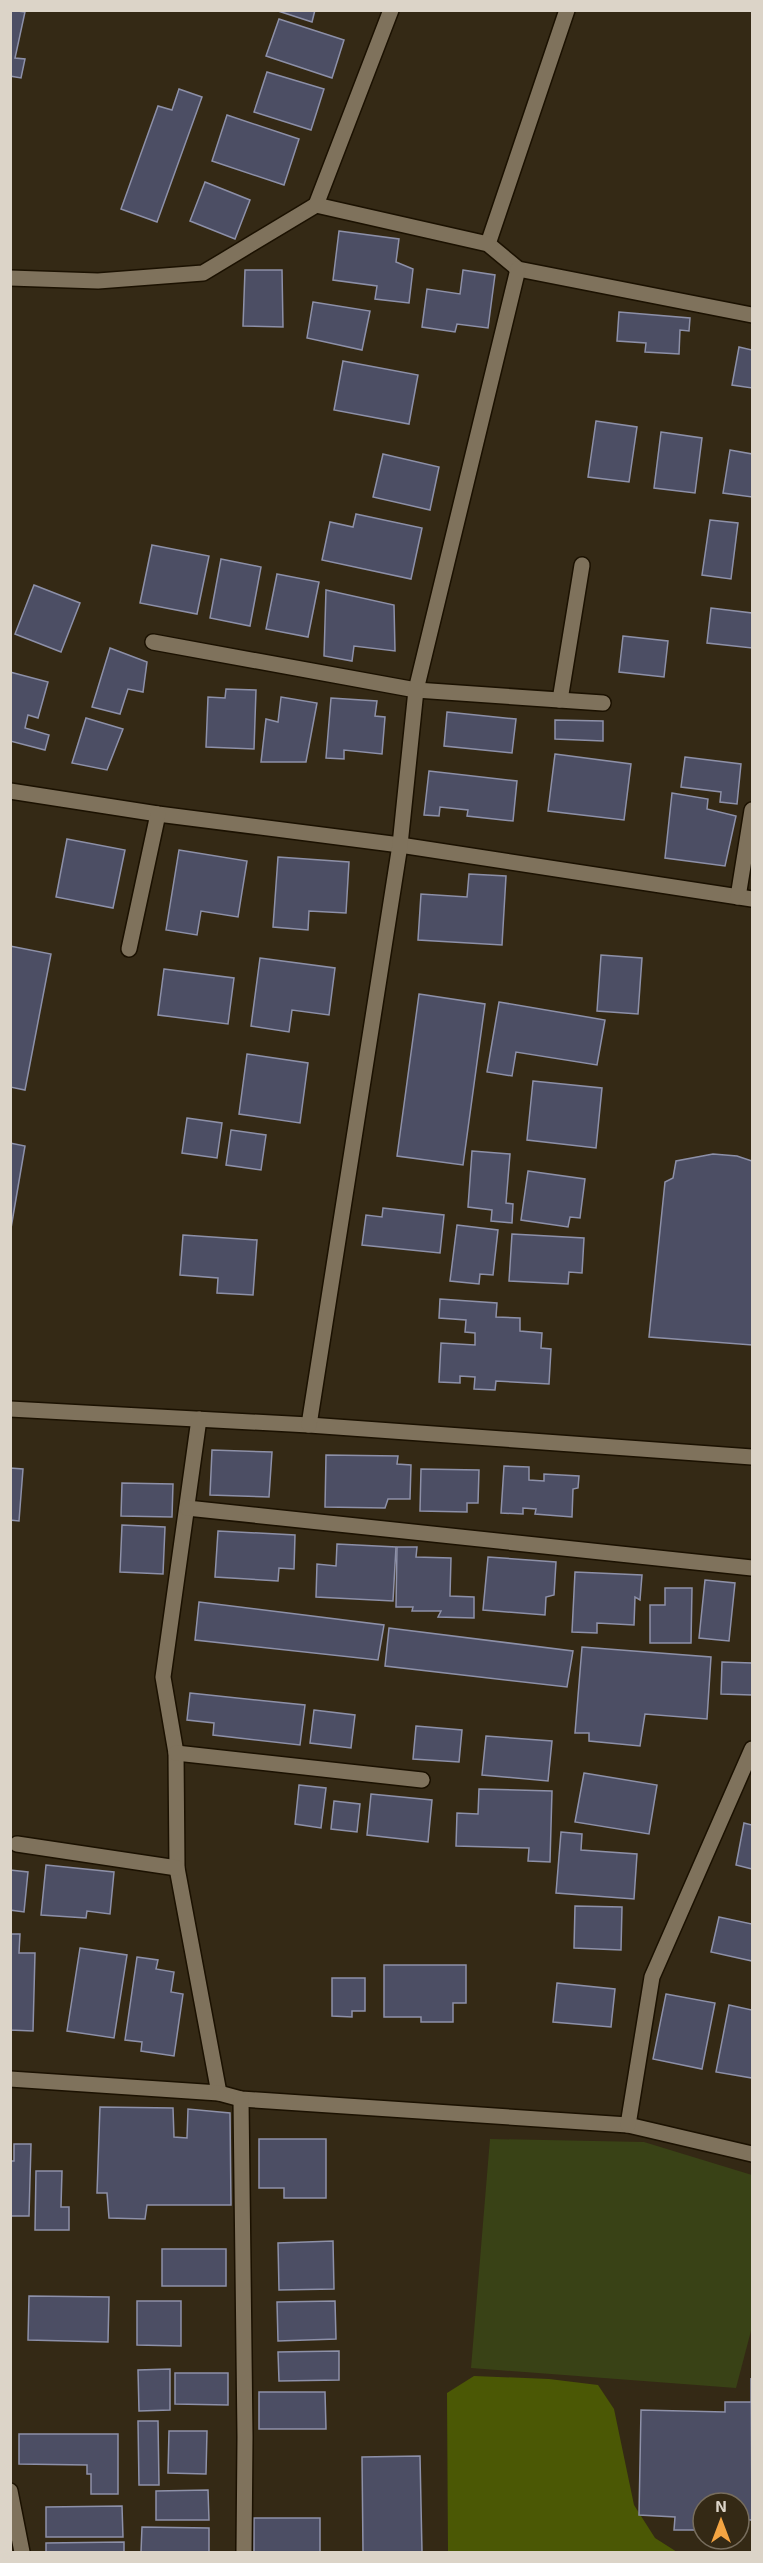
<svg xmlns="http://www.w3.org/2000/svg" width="763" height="2563" font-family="'Exo 2',sans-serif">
  <rect width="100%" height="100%" fill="#342915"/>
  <path fill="#394216" d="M490,2139L644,2142L752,2175V2327L736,2388L471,2368Z"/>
  <path fill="#4b5805" d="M474,2376L549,2379L598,2385L614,2409L634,2505L655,2538L677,2552H448L447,2393Z"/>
  <g fill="#4c4e64" stroke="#8d90a8" stroke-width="1.5">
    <path d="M10,10L25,12L15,58L25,59L21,78L10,76Z"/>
    <path d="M275,10H315L312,22Z"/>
    <path d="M279,19L344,40L332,78L266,56Z"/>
    <path d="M267,72L324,89L311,130L254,112Z"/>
    <path d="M179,89L202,97L157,222L121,209L158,106L172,110Z"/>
    <path d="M227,115L299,139L284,185L212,161Z"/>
    <path d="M205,182L250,200L235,239L190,221Z"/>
    <path d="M339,231L399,239L396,262L413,269L409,303L375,299L377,286L333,280Z"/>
    <path d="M245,270H282L283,327L243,326Z"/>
    <path d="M463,270L495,275L488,328L457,324L455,332L422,327L427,289L460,294Z"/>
    <path d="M313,302L370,311L362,350L307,338Z"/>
    <path d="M619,312L690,318L689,331L680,330L679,354L645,352L646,343L617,341Z"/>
    <path d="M739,347L752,350V388L732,385Z"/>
    <path d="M343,361L418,375L409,424L334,410Z"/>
    <path d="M596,421L637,427L629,482L588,477Z"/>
    <path d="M661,432L702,438L695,493L654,488Z"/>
    <path d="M730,450L752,454V497L723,493Z"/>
    <path d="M383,454L439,467L430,510L373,497Z"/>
    <path d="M356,514L422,528L411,579L322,560L330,522L353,527Z"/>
    <path d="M710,520L738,523L731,579L702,575Z"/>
    <path d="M152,545L209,556L197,614L140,603Z"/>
    <path d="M221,559L261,567L250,626L210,618Z"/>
    <path d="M277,574L319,582L308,637L266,629Z"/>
    <path d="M34,585L80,603L61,652L15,634Z"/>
    <path d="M326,590L394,605L395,651L354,646L352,661L324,656Z"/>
    <path d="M711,608L752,613V648L707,643Z"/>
    <path d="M623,636L668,641L664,677L619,672Z"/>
    <path d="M110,648L147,662L143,692L128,689L120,714L92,707Z"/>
    <path d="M10,672L48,682L38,718L28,715L25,728L49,735L45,750L10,741Z"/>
    <path d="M226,689L256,690L254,749L206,747L208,697L225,698Z"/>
    <path d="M281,697L317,703L306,762H261L266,719L278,722Z"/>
    <path d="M331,698L377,701L375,716L385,717L382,754L344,750V759L326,758Z"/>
    <path d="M447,712L516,719L512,753L444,746Z"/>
    <path d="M86,718L123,729L107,770L72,763Z"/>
    <path d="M555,720L603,721V741L555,739Z"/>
    <path d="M555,754L631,764L624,820L548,811Z"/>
    <path d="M685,757L741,764L737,804L720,802L721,792L681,787Z"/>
    <path d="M429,771L517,781L513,821L467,816L468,810L440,807L439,816L424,815Z"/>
    <path d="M672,793L708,799L707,809L736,816L725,866L665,858Z"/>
    <path d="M67,839L125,850L113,908L56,897Z"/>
    <path d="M179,850L247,861L238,917L201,911L197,935L166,930Z"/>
    <path d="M278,857L349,862L346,913L309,911L308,930L273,927Z"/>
    <path d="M469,874L506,876L502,945L418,940L421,894L467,897Z"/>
    <path d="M10,946L51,954L25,1090L10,1087Z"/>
    <path d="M601,955L642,958L638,1014L597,1011Z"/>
    <path d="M260,958L335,968L329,1015L292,1010L289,1032L251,1026Z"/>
    <path d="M164,969L234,978L228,1024L158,1015Z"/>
    <path d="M419,994L485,1004L463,1165L397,1156Z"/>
    <path d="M499,1002L605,1020L597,1065L516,1052L512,1076L487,1072Z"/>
    <path d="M247,1054L308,1063L300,1123L239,1114Z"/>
    <path d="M533,1081L602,1088L596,1148L527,1140Z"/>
    <path d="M187,1118L222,1123L217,1158L182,1153Z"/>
    <path d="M231,1130L266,1135L261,1170L226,1165Z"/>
    <path d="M10,1143L25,1146L10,1234Z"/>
    <path d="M472,1151L510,1154L506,1203L513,1204L512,1223L491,1221L492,1210L468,1207Z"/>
    <path d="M713,1154L737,1156L752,1161V1345L649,1337L665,1182L673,1178L676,1161Z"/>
    <path d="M528,1171L585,1179L580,1218L570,1217L568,1227L521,1220Z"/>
    <path d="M383,1208L444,1215L440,1253L362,1245L366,1215L382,1217Z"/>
    <path d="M457,1225L498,1230L493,1275L480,1274L479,1284L450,1281Z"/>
    <path d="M512,1234L584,1238L582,1273L569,1272L568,1284L509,1281Z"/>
    <path d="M183,1235L257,1240L253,1295L217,1293L218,1278L180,1275Z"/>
    <path d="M440,1299L497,1303L496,1317L520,1318V1331L542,1333L541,1348L551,1349L549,1384L496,1381L495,1390L474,1389L475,1377L460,1376V1383L439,1382L441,1343L475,1345V1333L465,1332L466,1320L439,1318Z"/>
    <path d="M212,1450L272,1452L269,1497L210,1495Z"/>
    <path d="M326,1455L398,1456L397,1464L411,1465L410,1499H388L385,1508L325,1507Z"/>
    <path d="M504,1466L529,1467V1480L544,1481V1474L579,1476L578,1488L573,1489L572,1517L535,1514L536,1509L523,1508V1514L501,1513Z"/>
    <path d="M10,1468L23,1469L19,1521L10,1520Z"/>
    <path d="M421,1469L479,1470L478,1503H467V1512L420,1511Z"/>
    <path d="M122,1483L173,1484L172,1517L121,1516Z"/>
    <path d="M122,1525L165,1527L163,1574L120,1572Z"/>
    <path d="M218,1531L295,1535L294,1569L279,1568L278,1581L215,1577Z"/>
    <path d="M337,1544L396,1547L393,1601L316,1597L317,1564L336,1566Z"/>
    <path d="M397,1547H417L416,1557L451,1558L450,1596L474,1597V1618L438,1617L441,1611H412L413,1607H396Z"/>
    <path d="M488,1557L556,1562L554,1595L546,1597L545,1615L483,1610Z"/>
    <path d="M575,1572L642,1575L640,1600L635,1597L634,1625L597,1623V1633L572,1632Z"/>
    <path d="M705,1580L735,1583L729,1641L699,1638Z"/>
    <path d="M665,1588H692L691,1643H650V1605H665Z"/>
    <path d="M199,1602L384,1625L378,1660L195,1640Z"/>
    <path d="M389,1628L573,1651L567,1687L385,1666Z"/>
    <path d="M582,1647L711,1657L707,1719L645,1714L640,1746L589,1741V1733H575Z"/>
    <path d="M722,1662L752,1663V1695L721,1694Z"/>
    <path d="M190,1693L305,1705L300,1745L213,1735L214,1723L187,1720Z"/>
    <path d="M314,1710L355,1715L351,1748L310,1743Z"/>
    <path d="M416,1726L462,1730L459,1762L413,1759Z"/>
    <path d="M486,1736L552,1741L548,1781L482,1775Z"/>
    <path d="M584,1773L657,1785L649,1834L575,1822Z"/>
    <path d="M299,1785L326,1788L321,1828L295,1824Z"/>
    <path d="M479,1789L552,1791L550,1862L528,1861L529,1848L456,1846L457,1813L478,1814Z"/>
    <path d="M371,1794L432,1800L428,1842L367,1835Z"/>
    <path d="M334,1801L360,1804L357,1832L331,1829Z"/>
    <path d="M744,1823L752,1825V1869L736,1865Z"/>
    <path d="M561,1832L582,1834L581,1850L637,1854L634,1899L556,1893Z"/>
    <path d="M46,1865L114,1872L110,1914L87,1911L86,1918L41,1915Z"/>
    <path d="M10,1870L28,1872L24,1912L10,1910Z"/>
    <path d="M575,1906L622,1907L621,1950L574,1948Z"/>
    <path d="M719,1917L752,1924V1961L711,1952Z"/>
    <path d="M10,1934H20L19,1953H35L33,2031L10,2030Z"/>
    <path d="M80,1948L127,1955L114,2038L67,2031Z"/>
    <path d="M137,1957L158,1960L156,1969L174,1972L171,1992L183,1994L174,2056L141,2051L142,2042L125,2040Z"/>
    <path d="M384,1965H466V2003H453V2022H421V2017H384Z"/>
    <path d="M332,1978H365V2011H352V2017L332,2016Z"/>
    <path d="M557,1983L615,1989L611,2027L553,2022Z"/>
    <path d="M666,1994L715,2003L702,2069L653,2059Z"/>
    <path d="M729,2005L752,2010V2078L716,2072Z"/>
    <path d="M100,2107L173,2108L174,2137L187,2138L188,2109L230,2113L231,2205H147L145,2219L109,2218L107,2193H97Z"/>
    <path d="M259,2139H326V2198H284V2188H259Z"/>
    <path d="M14,2144H31L29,2216H10V2161H14Z"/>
    <path d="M36,2171H62L61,2207H69V2230H35Z"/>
    <path d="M333,2241L334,2289L279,2290L278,2243Z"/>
    <rect x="162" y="2249" width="64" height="37"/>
    <path d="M29,2296L109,2297L108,2342L28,2340Z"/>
    <path d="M137,2301H181V2346L137,2345Z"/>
    <path d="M335,2301L336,2339L278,2341L277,2302Z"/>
    <path d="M339,2351V2380L279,2381L278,2352Z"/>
    <path d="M170,2369V2410L139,2411L138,2370Z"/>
    <path d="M175,2373H228V2405L175,2404Z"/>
    <path d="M751,2378L752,2520H739V2503H703V2530H674L675,2517L639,2515L641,2410L725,2412V2402H751Z"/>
    <path d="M259,2392H325L326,2429H259Z"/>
    <path d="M138,2421H158L159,2485H139Z"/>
    <path d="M169,2431H207L206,2474L168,2473Z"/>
    <path d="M19,2434H118V2494H91V2474H87V2465L19,2464Z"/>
    <path d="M420,2456L422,2552H363L362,2457Z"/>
    <path d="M208,2490L209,2520H156V2491Z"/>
    <path d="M122,2506L123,2537H46V2507Z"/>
    <rect x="254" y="2518" width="66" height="34"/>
    <path d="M142,2527L209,2528V2552H141Z"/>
    <path d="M124,2542V2552H46V2543Z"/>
  </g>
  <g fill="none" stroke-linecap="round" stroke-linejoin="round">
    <g stroke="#1b1101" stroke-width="18">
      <g id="minor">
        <path d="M316,205L391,10"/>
        <path d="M488,244L567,10"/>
        <path d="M10,278L98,281L203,273L316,205L488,244L518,269L752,315"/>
        <path d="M153,642L416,690L603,703"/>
        <path d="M560,700L582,565"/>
        <path d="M10,791L158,814L400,845L752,899"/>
        <path d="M738,897L752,810"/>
        <path d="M129,949L158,814"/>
        <path d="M10,1409L309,1425L752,1457"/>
        <path d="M199,1419L163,1677L176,1753L177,1868L219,2093"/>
        <path d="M309,1425L400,845L416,690L518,269"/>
        <path d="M187,1508L752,1568"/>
        <path d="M176,1753L422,1780"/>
        <path d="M17,1844L177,1868"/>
        <path d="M10,2079L219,2093L241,2099L628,2125L752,2154"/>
        <path d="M241,2099L245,2437L244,2552"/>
        <path d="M628,2125L652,1977L752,1749"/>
        <path d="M10,2491L22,2552"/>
      </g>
    </g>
    <use href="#minor" stroke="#7f725c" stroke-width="15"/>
  </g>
  <rect width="763" height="2563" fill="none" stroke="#dcd4c8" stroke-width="24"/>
  <g transform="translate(721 2521)"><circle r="28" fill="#342915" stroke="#776d5d" stroke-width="1.5"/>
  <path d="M0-4.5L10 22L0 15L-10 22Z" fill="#f3a442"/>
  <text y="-9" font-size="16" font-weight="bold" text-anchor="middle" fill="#dcd4c8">N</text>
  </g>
</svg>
